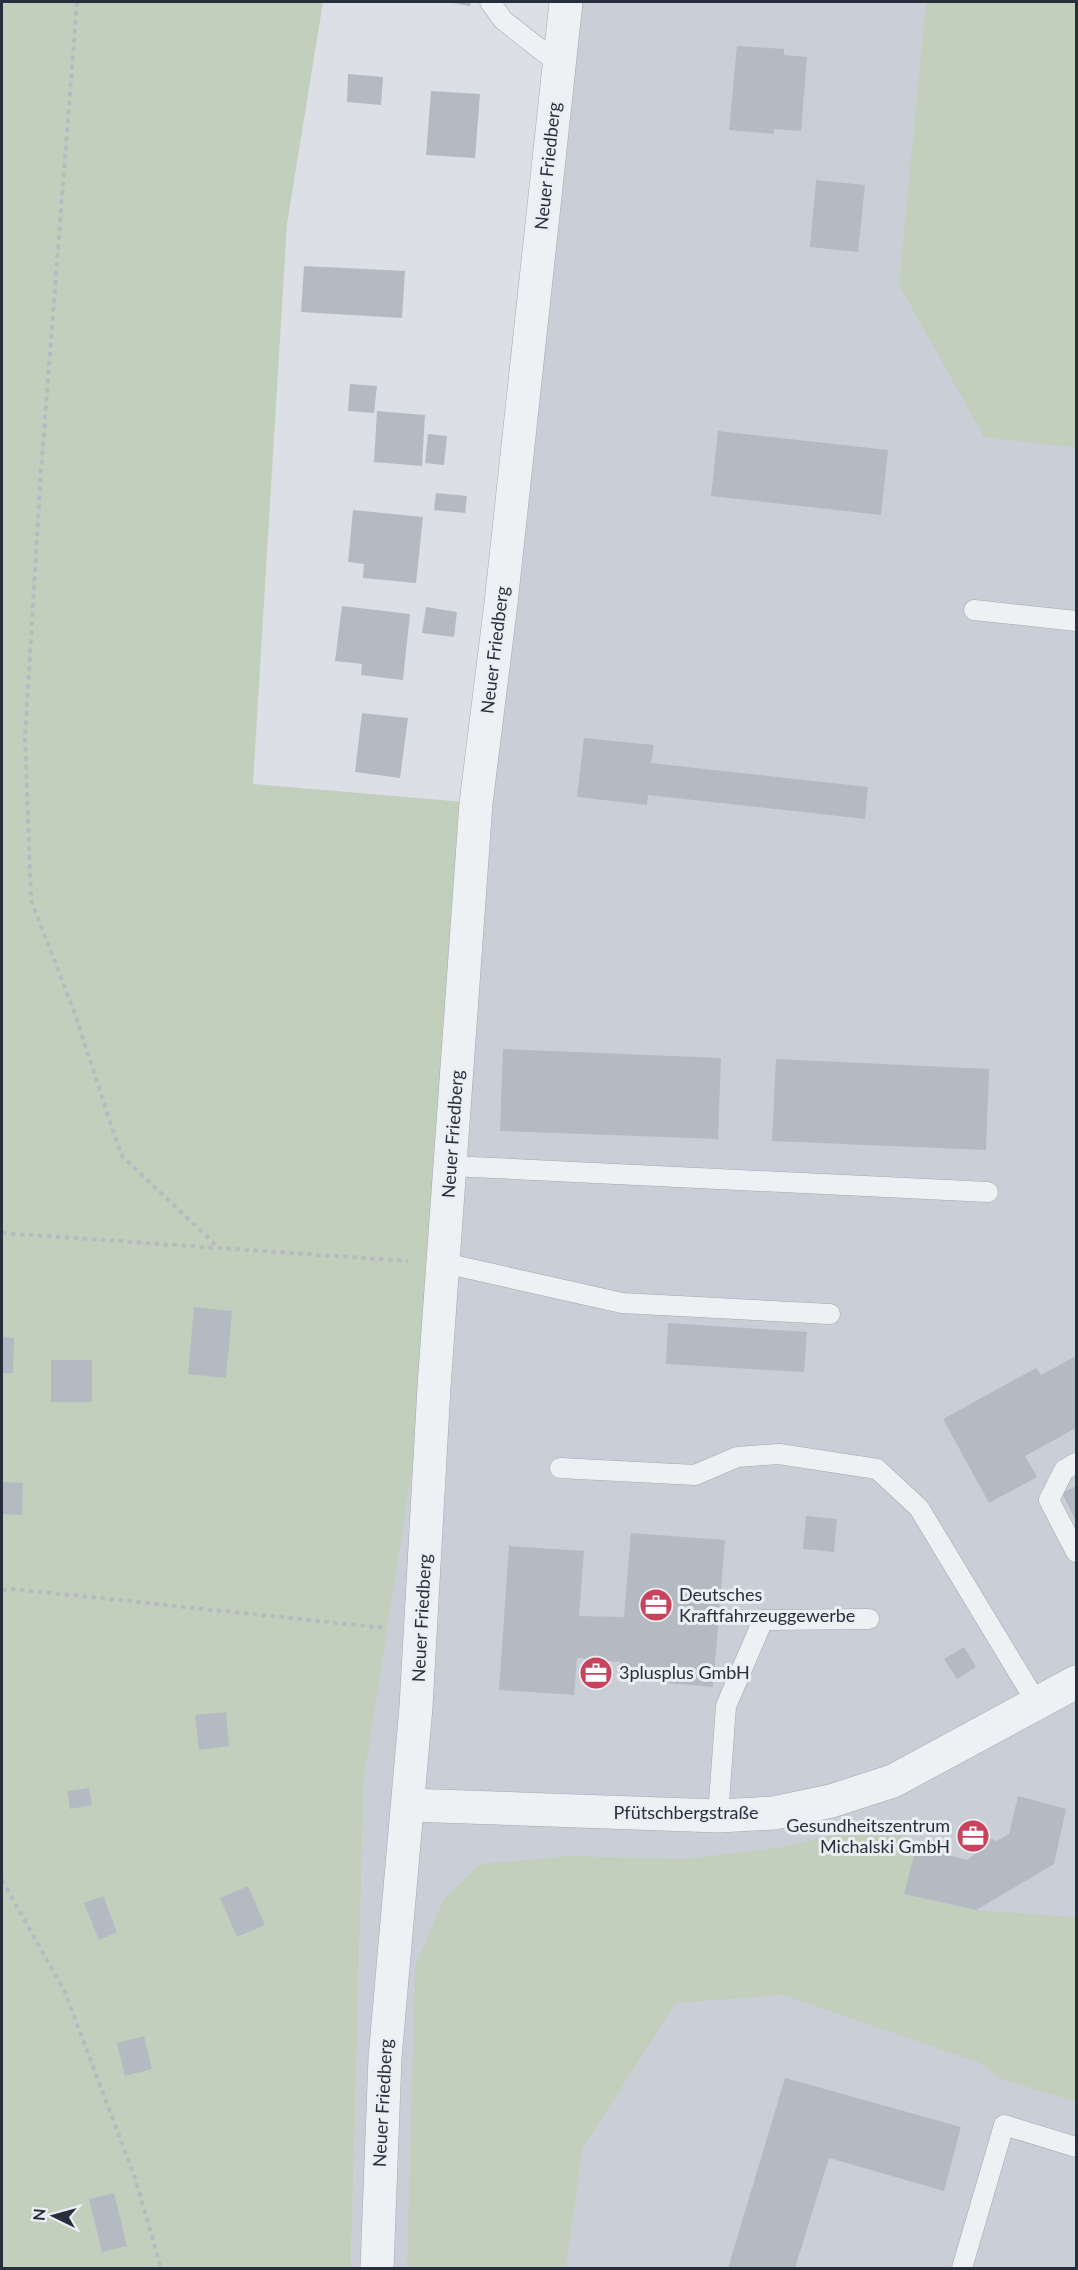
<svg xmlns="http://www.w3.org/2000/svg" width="1078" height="2270" font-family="Lato,sans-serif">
  <rect width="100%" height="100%" fill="#dce0e6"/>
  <path fill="#cacfd7" d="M566,2H1076V2268H351L364,1778Z"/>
  <g fill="#c3cfbd">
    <path d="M2,2H323L287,224L253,784L476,803L444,1263L364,1778L351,2268H2Z"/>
    <path d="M926,2H1076V448L984,437L899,285Z"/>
    <path d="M891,1820L916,1847L904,1894L976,1910L1076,1917V2102L1001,2079L980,2063L783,1995L676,2003L582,2149L566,2268H407L415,1967L444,1899L480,1864L569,1856L683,1859L778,1848Z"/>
  </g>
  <g fill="#b3bac2">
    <path d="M447,2H471L470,6Z"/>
    <path d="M737,46L784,49V55L807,57L801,131L774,129V134L729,130Z"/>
    <path d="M348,74L383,77L381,105L347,102Z"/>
    <path d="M431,91L480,94L475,158L426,155Z"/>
    <path d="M816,180L865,185L858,252L810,247Z"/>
    <path d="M304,266L405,271L402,318L301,312Z"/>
    <path d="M350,384L377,386L374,413L348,411Z"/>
    <path d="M377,411L425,415L422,466L374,462Z"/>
    <path d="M718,431L888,450L881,515L711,496Z"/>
    <path d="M428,434L447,436L444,465L425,463Z"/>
    <path d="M436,493L467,496L465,513L434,510Z"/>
    <path d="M353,510L423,517L416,583L363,578L364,564L348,562Z"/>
    <path d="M342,606L410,614L403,680L361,675L362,664L335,661Z"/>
    <path d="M426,607L457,612L454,637L422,633Z"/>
    <path d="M362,713L408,718L400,778L355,772Z"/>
    <path d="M584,738L654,745L651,763L868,787L865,819L648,795L647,805L577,797Z"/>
    <path d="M503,1049L721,1058L718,1139L500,1131Z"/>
    <path d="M776,1059L989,1069L986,1150L772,1141Z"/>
    <path d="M194,1307L232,1311L226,1378L188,1374Z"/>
    <path d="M668,1323L807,1332L804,1372L666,1364Z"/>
    <path d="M2,1337L14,1338L13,1373H2Z"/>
    <path d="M1076,1356V1428L1025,1456L1037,1477L989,1503L943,1419L1036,1368L1041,1375Z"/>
    <rect x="51" y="1360" width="41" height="42"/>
    <path d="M2,1482L23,1483L22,1515L2,1514Z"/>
    <path d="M1076,1486V1521L1062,1493Z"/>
    <path d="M806,1516L837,1519L834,1552L803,1549Z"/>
    <path d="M631,1533L725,1540L713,1687L618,1679L620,1662L577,1658L574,1695L499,1690L509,1546L584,1551L579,1616L624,1617Z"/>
    <path d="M964,1647L976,1667L957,1679L944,1659Z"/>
    <path d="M226,1712L229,1746L199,1750L195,1715Z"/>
    <path d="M89,1788L92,1805L70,1809L67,1791Z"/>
    <path d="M1018,1796L1066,1809L1054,1864L976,1910L904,1894L916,1847L967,1860L981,1850L982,1835L996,1841L1009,1834Z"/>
    <path d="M248,1886L265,1925L237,1937L220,1898Z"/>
    <path d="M103,1896L117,1932L99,1940L84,1903Z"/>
    <path d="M144,2036L152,2069L125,2076L117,2043Z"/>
    <path d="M785,2078L961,2127L944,2191L829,2158L795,2268H728Z"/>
    <path d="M114,2193L127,2246L102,2252L89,2199Z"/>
  </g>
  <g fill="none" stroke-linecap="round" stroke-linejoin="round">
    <g stroke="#a2a7af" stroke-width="21">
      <g id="service">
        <path d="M490,2L503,20L559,64"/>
        <path d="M974,610L1076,621"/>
        <path d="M451,1166L988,1192"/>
        <path d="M444,1263L622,1303L830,1314"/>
        <path d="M1076,1463L1064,1470L1049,1500L1076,1552"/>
        <path d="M560,1468L695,1475L737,1457L779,1454L877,1469L919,1508L1038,1705"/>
        <path d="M718,1816L726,1706L763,1620L869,1619"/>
        <path d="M962,2268L1004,2125L1076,2147"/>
      </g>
    </g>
    <g stroke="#a2a7af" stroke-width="34">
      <g id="minor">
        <path d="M409,1805L718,1816L774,1813L831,1801L893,1781L1076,1682"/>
        <path d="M377,2268L385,2058L416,1707L434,1387L476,803L501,603L566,2"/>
      </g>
    </g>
    <g stroke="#b6bbc0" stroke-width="4" stroke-dasharray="4.5 4.5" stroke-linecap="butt">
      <path d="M77,2L41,471L25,737L31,900L75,1014L121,1155L219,1248"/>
      <path d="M2,1233L408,1261"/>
      <path d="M2,1590L13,1589L385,1628"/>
      <path d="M2,1880L65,1992L136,2181L161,2268"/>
    </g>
    <use href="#service" stroke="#eef1f4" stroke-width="20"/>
    <use href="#minor" stroke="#eef1f4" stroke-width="33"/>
  </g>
  <defs>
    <g id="office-disc" transform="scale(1.725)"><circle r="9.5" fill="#c9435d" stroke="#ebeff3"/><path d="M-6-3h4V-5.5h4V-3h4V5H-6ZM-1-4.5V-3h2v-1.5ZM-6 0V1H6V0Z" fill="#fff"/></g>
  </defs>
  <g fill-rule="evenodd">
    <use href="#office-disc" x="656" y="1605"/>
    <use href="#office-disc" x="596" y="1673"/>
    <use href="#office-disc" x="973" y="1836"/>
  </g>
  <g text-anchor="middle" stroke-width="6" stroke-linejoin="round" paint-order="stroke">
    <g font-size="18" fill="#262f3b" stroke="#ebeff3">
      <text transform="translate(548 166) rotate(-84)" y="6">Neuer Friedberg</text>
      <text transform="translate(495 650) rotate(-83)" y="6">Neuer Friedberg</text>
      <text transform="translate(453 1134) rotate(-86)" y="6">Neuer Friedberg</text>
      <text transform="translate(422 1618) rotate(-87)" y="6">Neuer Friedberg</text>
      <text x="686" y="1819">Pfütschbergstraße</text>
      <text transform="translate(383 2103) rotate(-87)" y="6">Neuer Friedberg</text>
    </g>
    <g font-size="18" fill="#262f3b" stroke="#ebeff3" text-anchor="start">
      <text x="679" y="1601">Deutsches<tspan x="679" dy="21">Kraftfahrzeuggewerbe</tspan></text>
      <text x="619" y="1679">3plusplus GmbH</text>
      <text x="950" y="1832" text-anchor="end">Gesundheitszentrum<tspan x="950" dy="21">Michalski GmbH</tspan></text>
    </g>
  </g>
  <rect width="1078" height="2270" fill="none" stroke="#262f3b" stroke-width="6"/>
  <g transform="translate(54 2216) rotate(275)" stroke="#ebeff3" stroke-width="4.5" paint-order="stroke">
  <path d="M0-4.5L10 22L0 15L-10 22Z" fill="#262f3b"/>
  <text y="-9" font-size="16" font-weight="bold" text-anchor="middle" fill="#262f3b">N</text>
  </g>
</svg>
